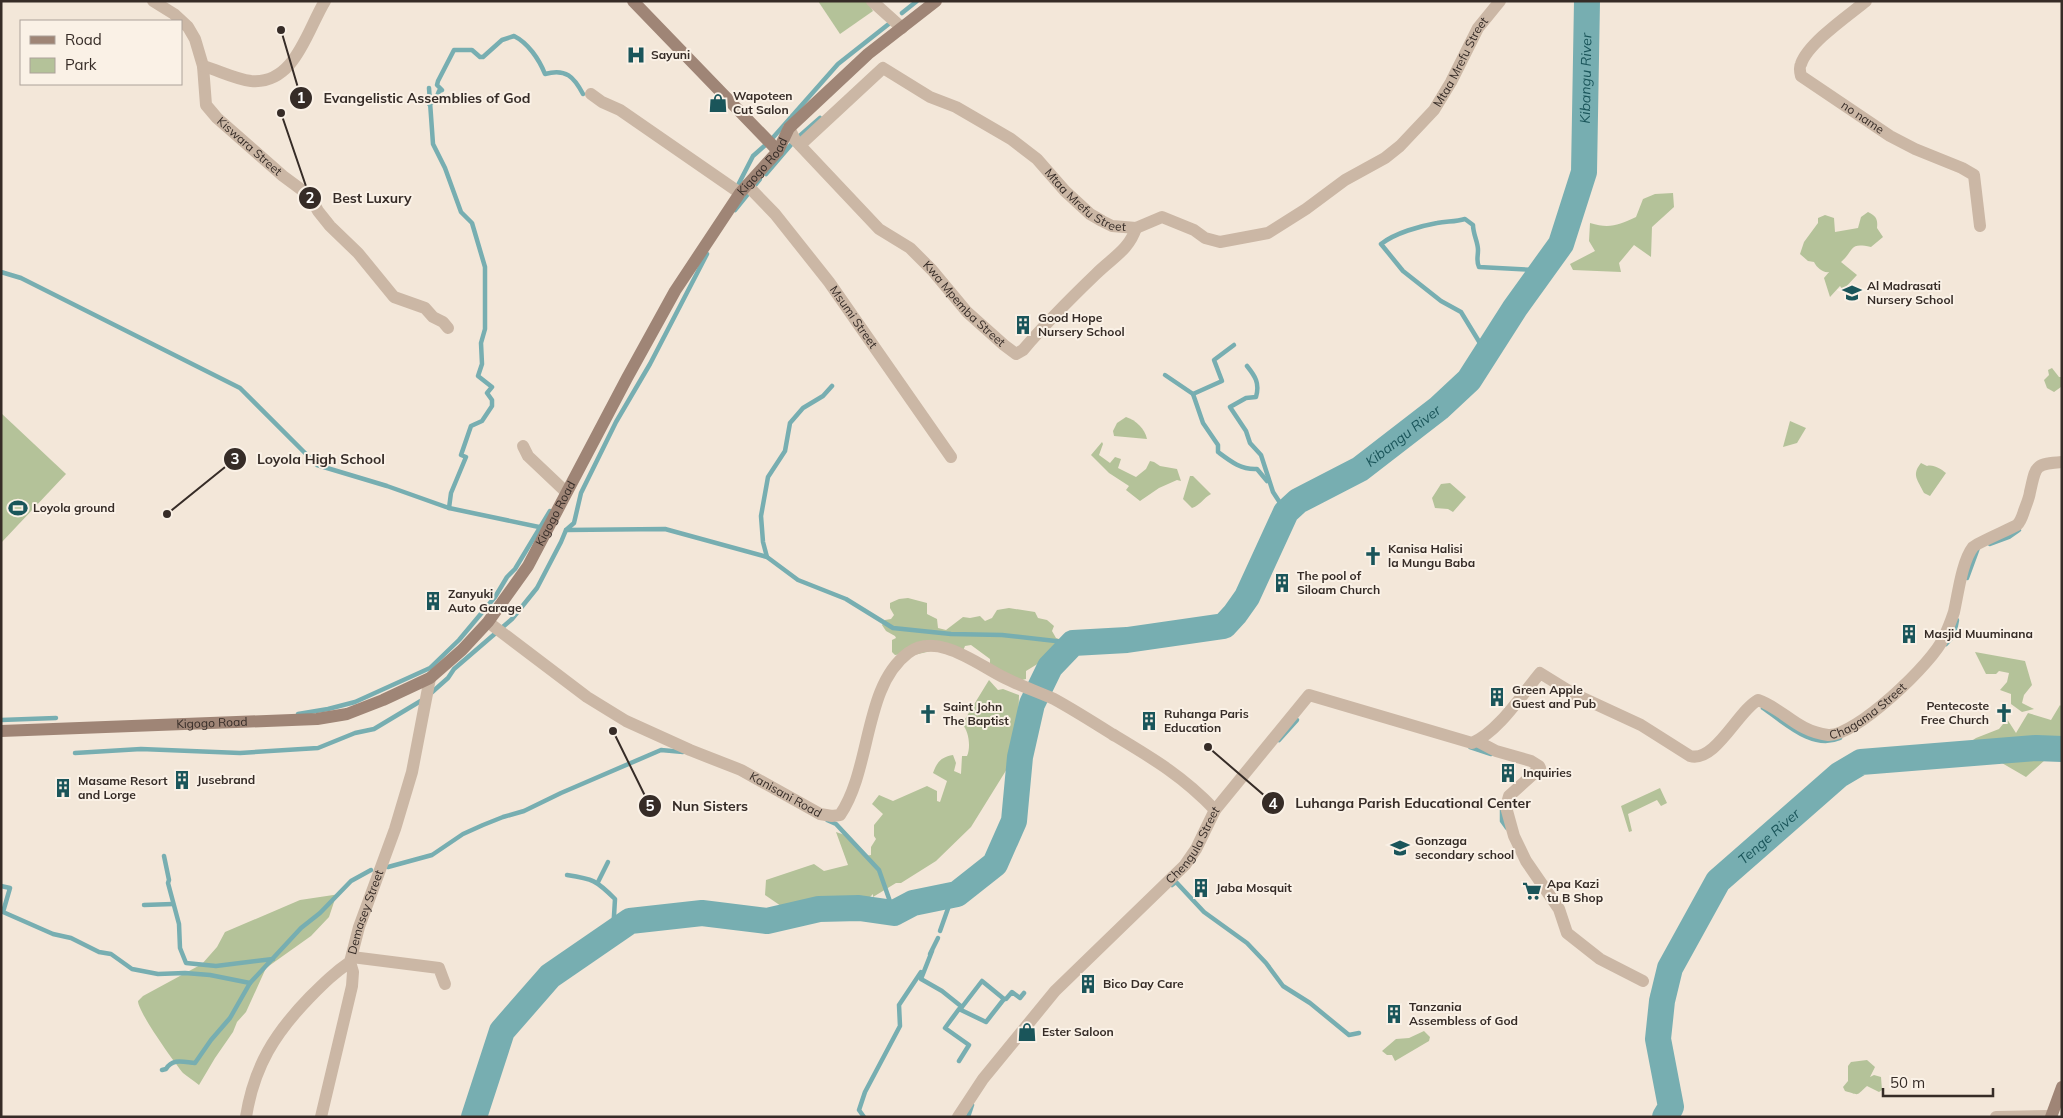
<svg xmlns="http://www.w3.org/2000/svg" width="2063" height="1118" font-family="Mulish,sans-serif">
  <rect width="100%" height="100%" fill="#f3e7d9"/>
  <g fill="#b4c299">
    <path d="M818,1H867L873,11L840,34Z"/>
    <path d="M1673,193L1674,207L1652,227L1651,257L1634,245L1619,263L1621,272L1573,270L1570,264L1595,251L1589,241L1590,223C1610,229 1618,225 1636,217L1643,199L1655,194Z"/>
    <path d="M1868,212C1876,216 1878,219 1877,228L1883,237L1871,247C1848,242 1855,250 1841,262L1857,275L1843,290L1840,286L1830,297L1824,278L1829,272C1823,273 1817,268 1814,262L1808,261L1800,254L1804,242L1818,223V218L1825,215L1834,218L1835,232L1858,228L1861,217Z"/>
    <path d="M2052,368L2059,377H2062L2061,387L2054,392L2047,388L2044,380L2049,375L2048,370Z"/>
    <path d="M1,413L66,474L1,543Z"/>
    <path d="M1126,417C1136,420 1145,429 1147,439L1114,436L1113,431L1117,423Z"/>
    <path d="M1790,421L1806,428L1797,443L1783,447Z"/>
    <path d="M1102,442L1103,444L1099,455L1110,463L1115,457L1121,459L1118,468L1136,477L1146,469L1150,461L1154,462L1160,466L1177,469L1181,481L1177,480L1159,488L1140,501L1126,490L1129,486L1109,473L1091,455Z"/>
    <path d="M1921,463L1927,466C1933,464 1941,469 1946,473L1930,496L1924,493C1918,480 1911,475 1921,463Z"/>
    <path d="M1190,476H1193L1211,494C1203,498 1201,505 1192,508L1183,499Z"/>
    <path d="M1450,483L1466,497L1453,512L1448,509L1435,508L1432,498L1441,484Z"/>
    <path d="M908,598L927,603V614L937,619L938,628L946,630L963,617L970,618L980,616L985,621L992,618L997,610L1009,608L1035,612L1038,618L1047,620L1054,626L1052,631L1056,638L1062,640V649L1026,671V679L1022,680L990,668V659L971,645L965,646L961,656L953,646L914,655L903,654L895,655L892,652V640L896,638L895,636L886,631L882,625L885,620L891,619L894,615L890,608V603L899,599Z"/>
    <path d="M1975,652L2025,661L2032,685L2024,695L2022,703L2034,709L2022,712L2011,704V694L2000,690L2007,682L2009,673L1999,671L1996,674H1986Z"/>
    <path d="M989,680L998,690L1003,689L1019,695L1018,730L1012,750L1015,756L971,827L936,861L901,883H896L873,897V894L867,900L781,906L765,895L766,880L814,864L824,871L848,865L836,832L845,835L865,856L871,855V847L876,839L874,836V825L883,814L872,804L879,795L893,801L927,786L937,791V801L940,802L947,781L933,773C937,762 941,757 953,755L956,763L954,771L961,774L962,756H967C971,747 969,731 962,724Z"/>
    <path d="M2060,705L2062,707V759L2057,761L2045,760L2026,777L1995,759L1976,758L1970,742L1976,738L1999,729L2007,719L2016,733L2028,713L2051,720Z"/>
    <path d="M1660,788L1667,803L1661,806L1657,800L1628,814L1632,831L1629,832L1621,806Z"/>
    <path d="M340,894L335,899L329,917L311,936L266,968L246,1012L237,1022L233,1032L215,1058L199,1085C194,1081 188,1077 183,1073C174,1062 138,1012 138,1001L143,996L202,964L217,947L225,932L300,900Z"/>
    <path d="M1424,1031L1430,1037L1429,1041L1395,1061L1392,1055H1387L1382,1051L1396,1039L1409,1038Z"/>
    <path d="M1867,1060L1875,1067L1870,1077L1874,1075L1881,1077L1882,1090L1879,1092L1867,1086C1855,1097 1860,1095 1845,1091L1843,1087L1848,1081V1066L1851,1062Z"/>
  </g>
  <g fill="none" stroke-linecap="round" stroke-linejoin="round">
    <g stroke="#77aeb1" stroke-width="4.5">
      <path d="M902,13L917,1"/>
      <path d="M429,88L433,144L445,168L461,212L472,223L485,267V329L481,343L482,364L478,376L492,387L487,393L492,400V406L482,421L471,426L461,455L466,457L451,493L449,508"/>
      <path d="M429,104L435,101L439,91L442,90L437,85L438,81L454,50H472L480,57H483L502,40L514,36C528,43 539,59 545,74C566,68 574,77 583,94"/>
      <path d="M766,174L795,140L820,118"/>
      <path d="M736,189L753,156L770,141L838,64L890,23"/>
      <path d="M735,210L760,179"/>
      <path d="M1,272L21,278L240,388L317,465L387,486L449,508L539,527"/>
      <path d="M1486,353L1461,312L1441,301L1403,271L1381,244C1395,233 1420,226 1437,223C1447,221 1455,222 1465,219L1473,225C1473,234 1478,242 1478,250C1478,257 1476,261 1479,267L1533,270L1541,272"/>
      <path d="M1247,366C1255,376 1260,383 1256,397L1246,398L1230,407L1246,431L1250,443L1261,455L1273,492L1286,512"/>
      <path d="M1165,375L1193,394L1203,423L1218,445V452C1230,461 1241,470 1257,469L1267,481"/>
      <path d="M1193,394L1222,381L1214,360L1234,345"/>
      <path d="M566,530L665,529L767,557L798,580L846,599L893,628L951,634L1002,635L1073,643"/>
      <path d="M1990,544L2009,537L2019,530"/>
      <path d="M767,557L763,542L761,516L768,477L785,451L790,423L803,408L823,396L832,386"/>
      <path d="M1967,578L1978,548"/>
      <path d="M1946,644L1954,635L1957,620"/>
      <path d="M430,694L448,678L454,669L512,619L537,588L561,542L566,530L574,523L581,493L616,422L650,364L707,254"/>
      <path d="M1763,708C1785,723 1812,750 1840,738"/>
      <path d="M298,714L328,709L355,702L430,668L459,640L495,597L507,577L515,569L550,511"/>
      <path d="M1,720L56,718"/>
      <path d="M1279,740L1297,720"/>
      <path d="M1470,747L1491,754"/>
      <path d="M75,753L141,749L240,753L318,748L355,733L374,729L424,699"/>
      <path d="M1502,809V821L1507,828"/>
      <path d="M827,820L836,824L879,870L894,913"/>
      <path d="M164,856L169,880L168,883L179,924L180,948L186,963L216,966L273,959"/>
      <path d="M388,867L432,855L463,834L483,825L503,817L524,811L561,793L661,750L683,752"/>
      <path d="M567,875C593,879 596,880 615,899L613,933"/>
      <path d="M598,882L608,862"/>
      <path d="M1172,885L1176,882L1204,912L1247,943L1266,963L1283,986L1310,1003L1349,1035L1359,1033"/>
      <path d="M1,886L10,888L3,912L53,934L71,938L99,952L111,954L132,969L158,974L185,973L210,975L250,983"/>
      <path d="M144,905L173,904"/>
      <path d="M940,931L951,900L957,894"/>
      <path d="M932,951L921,979L942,991L962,1007L982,981L1004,999L986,1022L959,1009L945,1028L969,1045L959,1061"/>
      <path d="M930,954L938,938"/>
      <path d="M1653,994L1662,1001"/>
      <path d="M1004,999H1006L1012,992L1020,998L1024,993"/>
      <path d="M162,1070L166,1069C173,1058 183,1062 195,1063L211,1040L230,1018L250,983L301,928L320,913L351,881L371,870"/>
      <path d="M864,1117L859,1110L865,1092L900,1026L899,1005L921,972"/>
      <path d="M968,1117L972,1105"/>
    </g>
    <g stroke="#77aeb1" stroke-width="26">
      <path id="s1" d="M474,1117L502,1031L550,976L630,921L702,913L767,921L819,909L859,908L894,913L913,903L957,894L995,864L1014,821L1020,757L1032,704L1050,667L1073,643L1127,640L1224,626L1235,614L1247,597L1286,512L1298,501L1360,469L1439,408L1469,380L1515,308L1561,244L1584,172L1587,1"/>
      <path id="s2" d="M1665,1117L1671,1107L1658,1039L1662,1001L1670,968L1718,881L1839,775L1861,762L2036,748L2062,749"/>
    </g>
    <g stroke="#cbb7a5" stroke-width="12">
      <path id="s3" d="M153,1L174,14L188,27L195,39L203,66L206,105L217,118L283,176L310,196L318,211L330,226L358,253L394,297L425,308L433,317L443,322L448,328"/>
      <path d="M872,1L902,28"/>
      <path id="s4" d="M1866,1C1849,15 1808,43 1801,64C1799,67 1800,72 1801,76L1890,136L1915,149L1962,168L1974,175L1980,226"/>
      <path d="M203,66C218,70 235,79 251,81C295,85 307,30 325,1"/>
      <path d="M591,94L602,102L620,110L740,193"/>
      <path id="s5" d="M789,128L795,140L879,229L910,248L932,270L967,312L1004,345L1016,354L1023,350C1046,323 1071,298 1096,274C1112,258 1129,250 1136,228"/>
      <path id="s6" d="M800,145L883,68L930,97L956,107L1011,139L1037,159L1065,191L1090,214L1102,221L1112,226L1136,228L1162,217L1194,230L1205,238L1220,242L1268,233L1306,209L1345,180L1385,158L1400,146L1434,110L1451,82L1478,28L1500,1"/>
      <path id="s7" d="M747,185L775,214L829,282L951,457"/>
      <path d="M523,446L528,456L566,492"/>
      <path id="s8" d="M488,622L587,697L626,721L690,750L741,770L820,814L832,816L840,815C872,768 863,687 908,653C938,631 978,665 1005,678C1021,686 1038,692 1054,699C1074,710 1093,722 1112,734C1152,758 1183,776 1215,810"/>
      <path d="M1477,741L1496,751L1531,761L1539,766L1540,768L1509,796L1506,807L1514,836L1526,861L1559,909L1567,933L1600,959L1643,981"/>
      <path d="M352,957L439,968L445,984"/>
      <path id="s9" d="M246,1117C254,1066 275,1033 310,997C324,983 334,973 350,962L359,927L395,829L412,772L430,678"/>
      <path d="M321,1117L352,986L353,972L350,962"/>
      <path id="s10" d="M958,1117L983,1079L1055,991L1185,865L1196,849L1215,810L1309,695L1472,743C1498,732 1521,696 1540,673L1574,694L1641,725L1690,756C1715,763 1738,711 1758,700C1784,709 1796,731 1828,735C1855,737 1934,662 1944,637C1948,629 1951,621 1954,612C1958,594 1962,561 1973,547C1977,543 2010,529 2017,525C2021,521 2022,517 2024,511C2026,505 2029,499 2030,492C2036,467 2033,464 2062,462"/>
      <path d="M1996,1117L2051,1116"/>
    </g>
    <g stroke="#9f8576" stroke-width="12">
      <path d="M633,1L778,151"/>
      <path id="s11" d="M1,731L317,719L347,714L383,700L430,678L462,650L488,622L528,566L627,378L675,291L740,193L778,151L789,128L868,54L936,1"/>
      <path d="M2051,1117L2062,1087"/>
    </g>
  </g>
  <defs>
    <g id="hospital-bare" transform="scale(1.5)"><path d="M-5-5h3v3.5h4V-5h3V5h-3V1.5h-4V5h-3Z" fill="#1a555a" stroke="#faf1e6" stroke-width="2.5" paint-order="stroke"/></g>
    <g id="shop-bare" transform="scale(1.5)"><path d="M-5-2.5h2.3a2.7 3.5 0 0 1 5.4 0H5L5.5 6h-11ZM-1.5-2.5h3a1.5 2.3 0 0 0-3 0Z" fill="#1a555a" stroke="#faf1e6" stroke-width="2.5" paint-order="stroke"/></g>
    <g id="school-bare" transform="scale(1.5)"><path d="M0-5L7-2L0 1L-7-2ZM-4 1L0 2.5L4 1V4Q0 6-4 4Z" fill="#1a555a" stroke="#faf1e6" stroke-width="2.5" paint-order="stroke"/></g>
    <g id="building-bare" transform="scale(1.5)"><path d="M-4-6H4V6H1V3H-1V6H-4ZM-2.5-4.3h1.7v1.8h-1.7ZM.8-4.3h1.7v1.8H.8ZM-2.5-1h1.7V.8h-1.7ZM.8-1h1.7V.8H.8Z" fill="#1a555a" stroke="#faf1e6" stroke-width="2.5" paint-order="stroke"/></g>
    <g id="stadium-bare" transform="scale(1.5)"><path d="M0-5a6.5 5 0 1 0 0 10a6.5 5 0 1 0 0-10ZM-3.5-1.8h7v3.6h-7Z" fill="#1a555a" stroke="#faf1e6" stroke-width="2.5" paint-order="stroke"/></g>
    <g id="church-bare" transform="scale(1.5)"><path d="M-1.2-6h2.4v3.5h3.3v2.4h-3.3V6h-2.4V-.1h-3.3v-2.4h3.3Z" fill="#1a555a" stroke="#faf1e6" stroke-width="2.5" paint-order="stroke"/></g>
    <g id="supermarket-bare" transform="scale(1.5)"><path d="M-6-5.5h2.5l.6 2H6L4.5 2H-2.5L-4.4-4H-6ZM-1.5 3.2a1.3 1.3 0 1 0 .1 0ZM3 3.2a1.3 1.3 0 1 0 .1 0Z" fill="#1a555a" stroke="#faf1e6" stroke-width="2.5" paint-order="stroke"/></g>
  </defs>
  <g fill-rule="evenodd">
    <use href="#hospital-bare" x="636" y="55"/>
    <use href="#shop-bare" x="718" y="103"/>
    <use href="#school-bare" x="1852" y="293"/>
    <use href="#building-bare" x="1023" y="325"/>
    <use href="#stadium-bare" x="18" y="508"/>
    <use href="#church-bare" x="1373" y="556"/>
    <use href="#building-bare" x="1282" y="583"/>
    <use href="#building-bare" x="433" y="601"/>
    <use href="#building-bare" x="1909" y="634"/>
    <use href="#building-bare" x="1497" y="697"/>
    <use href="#church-bare" x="2004" y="713"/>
    <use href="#church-bare" x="928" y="714"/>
    <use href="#building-bare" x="1149" y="721"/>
    <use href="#building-bare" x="1508" y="773"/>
    <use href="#building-bare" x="182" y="780"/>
    <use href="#building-bare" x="63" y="788"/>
    <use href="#school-bare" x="1400" y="848"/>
    <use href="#building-bare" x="1201" y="888"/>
    <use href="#supermarket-bare" x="1532" y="891"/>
    <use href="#building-bare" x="1088" y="984"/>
    <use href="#building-bare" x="1394" y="1014"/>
    <use href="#shop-bare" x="1027" y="1032"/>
  </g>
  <g text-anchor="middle" stroke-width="4" stroke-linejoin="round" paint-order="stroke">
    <g font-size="12" font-weight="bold" fill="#362c27" stroke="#faf1e6" text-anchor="start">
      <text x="651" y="59">Sayuni</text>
      <text x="733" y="100">Wapoteen<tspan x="733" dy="14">Cut Salon</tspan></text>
      <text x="1867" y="290">Al Madrasati<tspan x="1867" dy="14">Nursery School</tspan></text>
      <text x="1038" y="322">Good Hope<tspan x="1038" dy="14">Nursery School</tspan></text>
      <text x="33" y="512">Loyola ground</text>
      <text x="1388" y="553">Kanisa Halisi<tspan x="1388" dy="14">la Mungu Baba</tspan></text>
      <text x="1297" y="580">The pool of<tspan x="1297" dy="14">Siloam Church</tspan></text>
      <text x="448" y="598">Zanyuki<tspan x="448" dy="14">Auto Garage</tspan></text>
      <text x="1924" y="638">Masjid Muuminana</text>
      <text x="1512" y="694">Green Apple<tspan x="1512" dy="14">Guest and Pub</tspan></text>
      <text x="1989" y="710" text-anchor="end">Pentecoste<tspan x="1989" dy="14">Free Church</tspan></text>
      <text x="943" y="711">Saint John<tspan x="943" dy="14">The Baptist</tspan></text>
      <text x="1164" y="718">Ruhanga Paris<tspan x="1164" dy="14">Education</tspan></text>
      <text x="1523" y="777">Inquiries</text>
      <text x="197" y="784">Jusebrand</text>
      <text x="78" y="785">Masame Resort<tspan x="78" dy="14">and Lorge</tspan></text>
      <text x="1415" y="845">Gonzaga<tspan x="1415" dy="14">secondary school</tspan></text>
      <text x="1547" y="888">Apa Kazi<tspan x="1547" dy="14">tu B Shop</tspan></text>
      <text x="1216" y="892">Jaba Mosquit</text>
      <text x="1103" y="988">Bico Day Care</text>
      <text x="1409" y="1011">Tanzania<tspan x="1409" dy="14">Assembless of God</tspan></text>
      <text x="1042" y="1036">Ester Saloon</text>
    </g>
    <g font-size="12" fill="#362c27" stroke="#faf1e6">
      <text dy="4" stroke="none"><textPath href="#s6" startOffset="822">Mtaa Mrefu Street</textPath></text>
      <text dy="4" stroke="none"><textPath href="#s4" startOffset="178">no name</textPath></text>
      <text dy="4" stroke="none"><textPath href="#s3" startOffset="185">Kiswara Street</textPath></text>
      <text dy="4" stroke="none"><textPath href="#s11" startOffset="1051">Kigogo Road</textPath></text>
      <text dy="4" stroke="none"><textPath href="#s6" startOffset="358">Mtaa Mrefu Street</textPath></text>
      <text dy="4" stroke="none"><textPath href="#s5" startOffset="250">Kwa Mpemba Street</textPath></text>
      <text dy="4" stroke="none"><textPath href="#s7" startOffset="170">Msumi Street</textPath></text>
      <text dy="4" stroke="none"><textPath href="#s11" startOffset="646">Kigogo Road</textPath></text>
      <text dy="4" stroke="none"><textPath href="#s10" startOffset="1209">Chagama Street</textPath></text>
      <text dy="4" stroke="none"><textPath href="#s11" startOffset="211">Kigogo Road</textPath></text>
      <text dy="4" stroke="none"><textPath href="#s8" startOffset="346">Kanisani Road</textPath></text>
      <text dy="4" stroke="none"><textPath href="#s10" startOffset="361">Chengula Street</textPath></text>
      <text dy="4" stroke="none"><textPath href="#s9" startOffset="244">Demasey Street</textPath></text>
    </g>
    <g font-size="14" font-style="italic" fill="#1a555a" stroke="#faf1e6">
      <text dy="5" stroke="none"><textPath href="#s1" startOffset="1725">Kibangu River</textPath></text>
      <text dy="5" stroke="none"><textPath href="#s1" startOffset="1305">Kibangu River</textPath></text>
      <text dy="5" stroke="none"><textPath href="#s2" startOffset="320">Tenge River</textPath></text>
    </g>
  </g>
  <path fill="none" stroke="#362c27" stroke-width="2" d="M281 30L301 98M281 113L310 198M167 514L235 459M1208 747L1273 803M613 731L650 806"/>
  <g fill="#362c27" stroke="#faf1e6" stroke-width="2">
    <circle cx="281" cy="30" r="5"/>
    <circle cx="281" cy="113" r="5"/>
    <circle cx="167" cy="514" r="5"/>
    <circle cx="1208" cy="747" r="5"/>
    <circle cx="613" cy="731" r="5"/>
    <circle cx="301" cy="98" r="12"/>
    <circle cx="310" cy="198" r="12"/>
    <circle cx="235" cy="459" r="12"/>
    <circle cx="1273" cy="803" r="12"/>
    <circle cx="650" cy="806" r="12"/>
  </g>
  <g font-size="15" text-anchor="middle" font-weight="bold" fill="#fff">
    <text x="301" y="103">1</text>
    <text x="310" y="203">2</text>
    <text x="235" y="464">3</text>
    <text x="1273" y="809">4</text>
    <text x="650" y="811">5</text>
  </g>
  <g font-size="14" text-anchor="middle" font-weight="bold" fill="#362c27" stroke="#faf1e6" stroke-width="4" stroke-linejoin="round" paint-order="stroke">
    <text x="427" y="103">Evangelistic Assemblies of God</text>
    <text x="372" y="203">Best Luxury</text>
    <text x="321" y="464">Loyola High School</text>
    <text x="1413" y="808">Luhanga Parish Educational Center</text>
    <text x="710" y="811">Nun Sisters</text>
  </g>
  <rect width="2063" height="1118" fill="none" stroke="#362c27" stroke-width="5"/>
  <rect x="20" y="20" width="162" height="65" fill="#faf1e6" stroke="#aca29a"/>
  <rect x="30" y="36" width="25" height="8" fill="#9f8576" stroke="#aca29a"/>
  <text x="65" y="45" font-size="15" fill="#362c27">Road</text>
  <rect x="30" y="58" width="25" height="15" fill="#b4c299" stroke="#aca29a"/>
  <text x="65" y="70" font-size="15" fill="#362c27">Park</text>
  <path d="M1883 1088v8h110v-8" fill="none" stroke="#362c27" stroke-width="2.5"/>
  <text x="1890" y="1088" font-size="15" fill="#362c27" stroke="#faf1e6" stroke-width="4" paint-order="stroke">50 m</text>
</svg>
